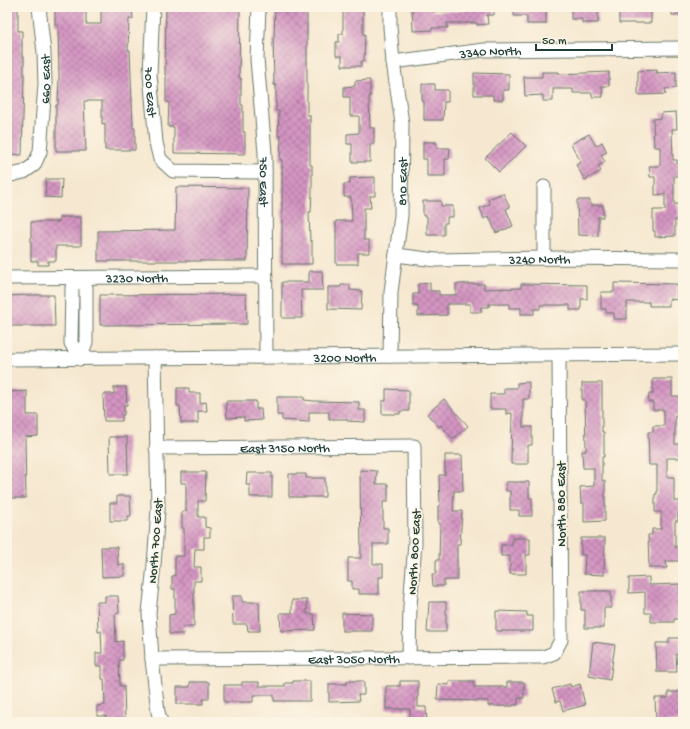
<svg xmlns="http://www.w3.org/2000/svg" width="690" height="729" font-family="'Gochi Hand',sans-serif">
  <defs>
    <pattern id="building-cross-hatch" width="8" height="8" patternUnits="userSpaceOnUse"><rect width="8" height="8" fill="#d494c2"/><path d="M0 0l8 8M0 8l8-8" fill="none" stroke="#ab7a9e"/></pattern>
  </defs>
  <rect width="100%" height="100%" fill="#fcf5e5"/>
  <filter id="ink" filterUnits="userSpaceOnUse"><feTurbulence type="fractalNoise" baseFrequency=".025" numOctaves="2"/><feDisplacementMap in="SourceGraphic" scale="8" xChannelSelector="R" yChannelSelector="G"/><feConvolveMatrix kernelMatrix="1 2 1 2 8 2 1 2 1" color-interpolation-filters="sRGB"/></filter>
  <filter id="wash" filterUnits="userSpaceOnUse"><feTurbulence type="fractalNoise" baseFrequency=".012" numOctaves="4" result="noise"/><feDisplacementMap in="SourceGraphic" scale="16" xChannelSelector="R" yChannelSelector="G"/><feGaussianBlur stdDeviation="0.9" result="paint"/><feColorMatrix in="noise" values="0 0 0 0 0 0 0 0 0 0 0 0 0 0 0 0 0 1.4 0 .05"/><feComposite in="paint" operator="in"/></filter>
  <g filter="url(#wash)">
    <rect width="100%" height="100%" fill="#f6e8d0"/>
    <g id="blocks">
      <g fill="url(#building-cross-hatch)">
        <path d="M7,7H18V31H22V57H24V78L22,155L7,154Z"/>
        <path d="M55,7H86V24H101V7H132L133,19H129L128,50H130L133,128H135V150H105V123L102,124V101H84L86,151H56V105H58L59,75L58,25H55Z"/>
        <path d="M166,7H240L239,78H241V105H243V132H245V154L174,153V127H168L169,102H166V75H165Z"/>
        <path d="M275,7H307V115H310V165H312V190L311,212H309L310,241H312V264H282V160H280L281,136H278L279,111H276V85H274L273,38H274Z"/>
        <path d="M343,7H363V34H365L364,61H361V66H342V56H336V42H339V34H343Z"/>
        <path d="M412,7H433V11H462V7H494V15H487L488,24L477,25V23H447L448,28H432V30L413,31Z"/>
        <path d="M514,7H546V24H527V16H514Z"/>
        <path d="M571,7H598V23H582V19H571Z"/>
        <path d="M619,7H646V9H651V23H619Z"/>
        <rect x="672" y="7" width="11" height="8"/>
        <path d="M657,70V73L676,72V88L665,89L666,94L638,95V71Z"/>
        <path d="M542,72H559V74L609,72V86H602L603,97H592V93H573V89H553V101H543V95L525,96L524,77H542Z"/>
        <path d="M474,73L509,74V90H503V100H493V95H474Z"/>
        <path d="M370,80V97H369L370,128H374V144H370V162H352V144H347V134L359,133V116H350V97H344V87L355,86V81Z"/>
        <path d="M422,84H435V90H448V102H444L443,120H424V101H422Z"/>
        <path d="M676,112L677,129H672L673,160H677L678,176H674V204H678L679,220H675V236L655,237V231H653V210H665V194L655,195V177H650L649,166H660V147H654L653,119L661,118V113Z"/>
        <path d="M512,132L526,146L499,172L485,158Z"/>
        <path d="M589,134L596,146L602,142L607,152L601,155L605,162L598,166L601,171L585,180L576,165L581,162L571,144Z"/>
        <path d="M423,142H436V148H450L449,159H445V176H427V159H423Z"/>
        <path d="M375,177V196H370L371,208H364V240H369V253H358V264H336V221H352L351,197H344V184H350V178Z"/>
        <path d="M46,179H62L61,198L45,197Z"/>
        <path d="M176,187L248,188L247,261H98V231L175,230Z"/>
        <path d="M503,193L510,207L506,209L513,226L496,233L489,216L484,219L480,208L490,204L488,199Z"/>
        <path d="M577,200H590V205H603V217H598V236L578,235Z"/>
        <path d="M423,201H441V206H453V217H447V223H444V235H427V216H423Z"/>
        <path d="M59,217H81V246H56V261H48V265H38V261H31V222H59Z"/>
        <path d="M309,271H322L323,290H301L302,318H282V282H309Z"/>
        <path d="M430,283V291H439V295H456V284H484V289L521,288V284L587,285V299H581V310H570V305H540V309H534V314H521V308H509V304H489V307H481V312H470V304H447V315L418,316V306H413V294H418V284Z"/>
        <path d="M614,283L677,284V300L669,299V306H649V302H627V319H614V313H606V309H601V292H614Z"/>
        <path d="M341,285H350V290L362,291L361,310L328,309V287H341Z"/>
        <path d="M246,294L247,324L100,325V295Z"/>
        <path d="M34,295H54L55,326H7V296Z"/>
        <path d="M653,379H672V396H679V416H675V444H680V458H667V477H674V501H680V512H678V521H675V547H680V561H666L667,568H649L648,535H652V529H661V512H655V494H657V465H649L648,432H653V426H664V410H653V402H648L649,394H653Z"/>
        <path d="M529,382V399H523V427H532V445H528V464H511L512,413L506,414V409H490V394H504V388H517V383Z"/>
        <path d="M582,383H602V432H604V457H602V481H605V521L584,522V503H581L580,487L594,486V468H583L582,451H586L585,400H582Z"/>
        <path d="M114,387H126L127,405H124V415H122V421H104L103,394H114Z"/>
        <path d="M177,388H189V393H200V403L206,402L207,411H198V423H181L180,406H177Z"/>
        <path d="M386,389L409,390V411H400V414H382V401H386Z"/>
        <path d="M27,391V415H38V436L25,437L26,498H7V392Z"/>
        <path d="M277,397H304V400L314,401L359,402V410H365V422L347,421V419H329V412H309V422L282,420V415H277Z"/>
        <path d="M444,399L468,426L453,439L441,425L439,427L427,414Z"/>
        <path d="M226,401H256V409H261L262,420L244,421V417L227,418Z"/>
        <path d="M109,437H127L128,474H110Z"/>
        <path d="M445,455H462L463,491H454L453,511H462L460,544H457V580H444V586H433L432,574H436V560H439L440,523H438V506H440L439,475H445Z"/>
        <path d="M360,470L377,471L376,484H388V502H383V528H388V544H373V564H383V577H379V594H359V589H352V581H348V558H361Z"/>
        <path d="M181,472H206L205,501H198V517H205V527L210,528V537H204V549H195L194,567H201V581H194V627H183L184,634H169V615L175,614V589H172V576H175V556H184V528H182V511H186V483H181Z"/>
        <path d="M247,473H272V497H250V485H246Z"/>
        <path d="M289,474H306V478H325V497H289Z"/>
        <path d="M506,482H529V498H532V516H519V510H510V491H506Z"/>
        <path d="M117,496H130L131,516H128V521H110V503H117Z"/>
        <path d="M512,538H530V555H526V574H510V556H501V545H512Z"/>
        <path d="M581,538H605L604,575L584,574L585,555H581Z"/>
        <path d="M101,547H117L118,565L124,564V576L102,577Z"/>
        <path d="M649,577V585L680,584L679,619H674V622H651V613H645V592L629,593V578Z"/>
        <path d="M581,591H611V608H604V628H585V610H581Z"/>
        <path d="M105,596H118L119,613L115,614L116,642L123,641V660H119L120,686H124L125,722H106V716H97V706L105,705L104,679H102V666H96V653H102L101,631L98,632L97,602H105Z"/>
        <path d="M232,596H242V602H259L260,631H248L247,624H233Z"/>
        <path d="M292,600H307V614H314L315,630L281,631L280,613H292Z"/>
        <path d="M429,602H446V632H427Z"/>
        <path d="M496,611L527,612V616H533V631H496Z"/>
        <path d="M342,613L372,614V631H342Z"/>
        <path d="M669,638H680L681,654H676L677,672H657L656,643H669Z"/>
        <path d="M593,642L615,645L610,680L589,676Z"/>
        <path d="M293,681H310V701H274V695H253V702H224V685H242V682H259V686H285V683H293Z"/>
        <path d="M347,681H364V695H358L359,701L329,702V684H347Z"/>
        <path d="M400,681H418V707H426L427,722H410V709H386V686H400Z"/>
        <path d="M449,681H474V687H507V682H524V698H518V705H513V706H488V701L437,700L438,684L449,685Z"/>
        <path d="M190,682H209V699H203V704H177V687H190Z"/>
        <path d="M570,684L571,687L580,684L585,705L563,711L560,701L556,702L552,689Z"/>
        <path d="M668,692H682V709H680V722H656L655,698H668Z"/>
      </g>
    </g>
  </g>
  <g filter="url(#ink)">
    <use href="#blocks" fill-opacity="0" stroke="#6a796b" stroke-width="1"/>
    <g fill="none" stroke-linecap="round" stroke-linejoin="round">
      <g stroke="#6a796b" stroke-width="15">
        <g id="minor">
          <path id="s1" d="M153,7L150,74L156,143L160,159L173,171L265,172"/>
          <path id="s2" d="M259,7L257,59L265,153L266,356"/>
          <path id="s3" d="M393,62L484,50L683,48"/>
          <path id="s4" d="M7,176L24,172L34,165L40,152L45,84L44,53L39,7"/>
          <path d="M544,187V258"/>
          <path id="s5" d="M396,255L436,260L544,258L683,259"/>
          <path id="s6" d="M7,278L266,276"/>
          <path d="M79,278L86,287V342L80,359L71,343L72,287Z"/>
          <path id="s7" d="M390,356L391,292L401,216L402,123L393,62L390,27V7"/>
          <path d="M155,358L158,509L154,565L149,613L152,659L158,712L161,722"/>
          <path id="s8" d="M7,359L683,354"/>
          <path id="s9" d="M156,448L414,446L415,543L410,606L409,658"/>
          <path id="s10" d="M152,659L543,657L554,653L561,640L559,355"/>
        </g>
      </g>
      <use href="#minor" stroke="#fff" stroke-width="13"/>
    </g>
  </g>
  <g text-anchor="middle" stroke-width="3.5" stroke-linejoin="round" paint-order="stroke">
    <g font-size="13" fill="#1f3d34" stroke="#fcf5e5">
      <text dy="5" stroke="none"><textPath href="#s3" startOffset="98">3340 North</textPath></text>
      <text dy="5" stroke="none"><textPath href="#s4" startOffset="117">660 East</textPath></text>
      <text dy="5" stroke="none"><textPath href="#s1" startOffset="85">700 East</textPath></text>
      <text dy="5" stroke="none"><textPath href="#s2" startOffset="175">750 East</textPath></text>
      <text dy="5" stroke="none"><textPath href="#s7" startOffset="175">810 East</textPath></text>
      <text dy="5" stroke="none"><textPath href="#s5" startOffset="144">3240 North</textPath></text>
      <text dy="5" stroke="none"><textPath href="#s6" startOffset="130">3230 North</textPath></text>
      <text dy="5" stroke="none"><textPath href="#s8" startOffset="338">3200 North</textPath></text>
      <text dy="5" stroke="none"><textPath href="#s9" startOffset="129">East 3150 North</textPath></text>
      <text transform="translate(560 504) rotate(-90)" y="5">North 880 East</text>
      <text transform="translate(154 541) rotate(-86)" y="5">North 700 East</text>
      <text transform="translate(413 552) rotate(-87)" y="5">North 800 East</text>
      <text dy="5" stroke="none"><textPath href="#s10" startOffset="202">East 3050 North</textPath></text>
    </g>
  </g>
  <rect width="690" height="729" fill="none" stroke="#fcf5e5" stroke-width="24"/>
  <path d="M536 44v6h76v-6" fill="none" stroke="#1f3d34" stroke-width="2"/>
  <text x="542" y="44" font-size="12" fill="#1f3d34" stroke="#fcf5e5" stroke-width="3" paint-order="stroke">50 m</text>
</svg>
